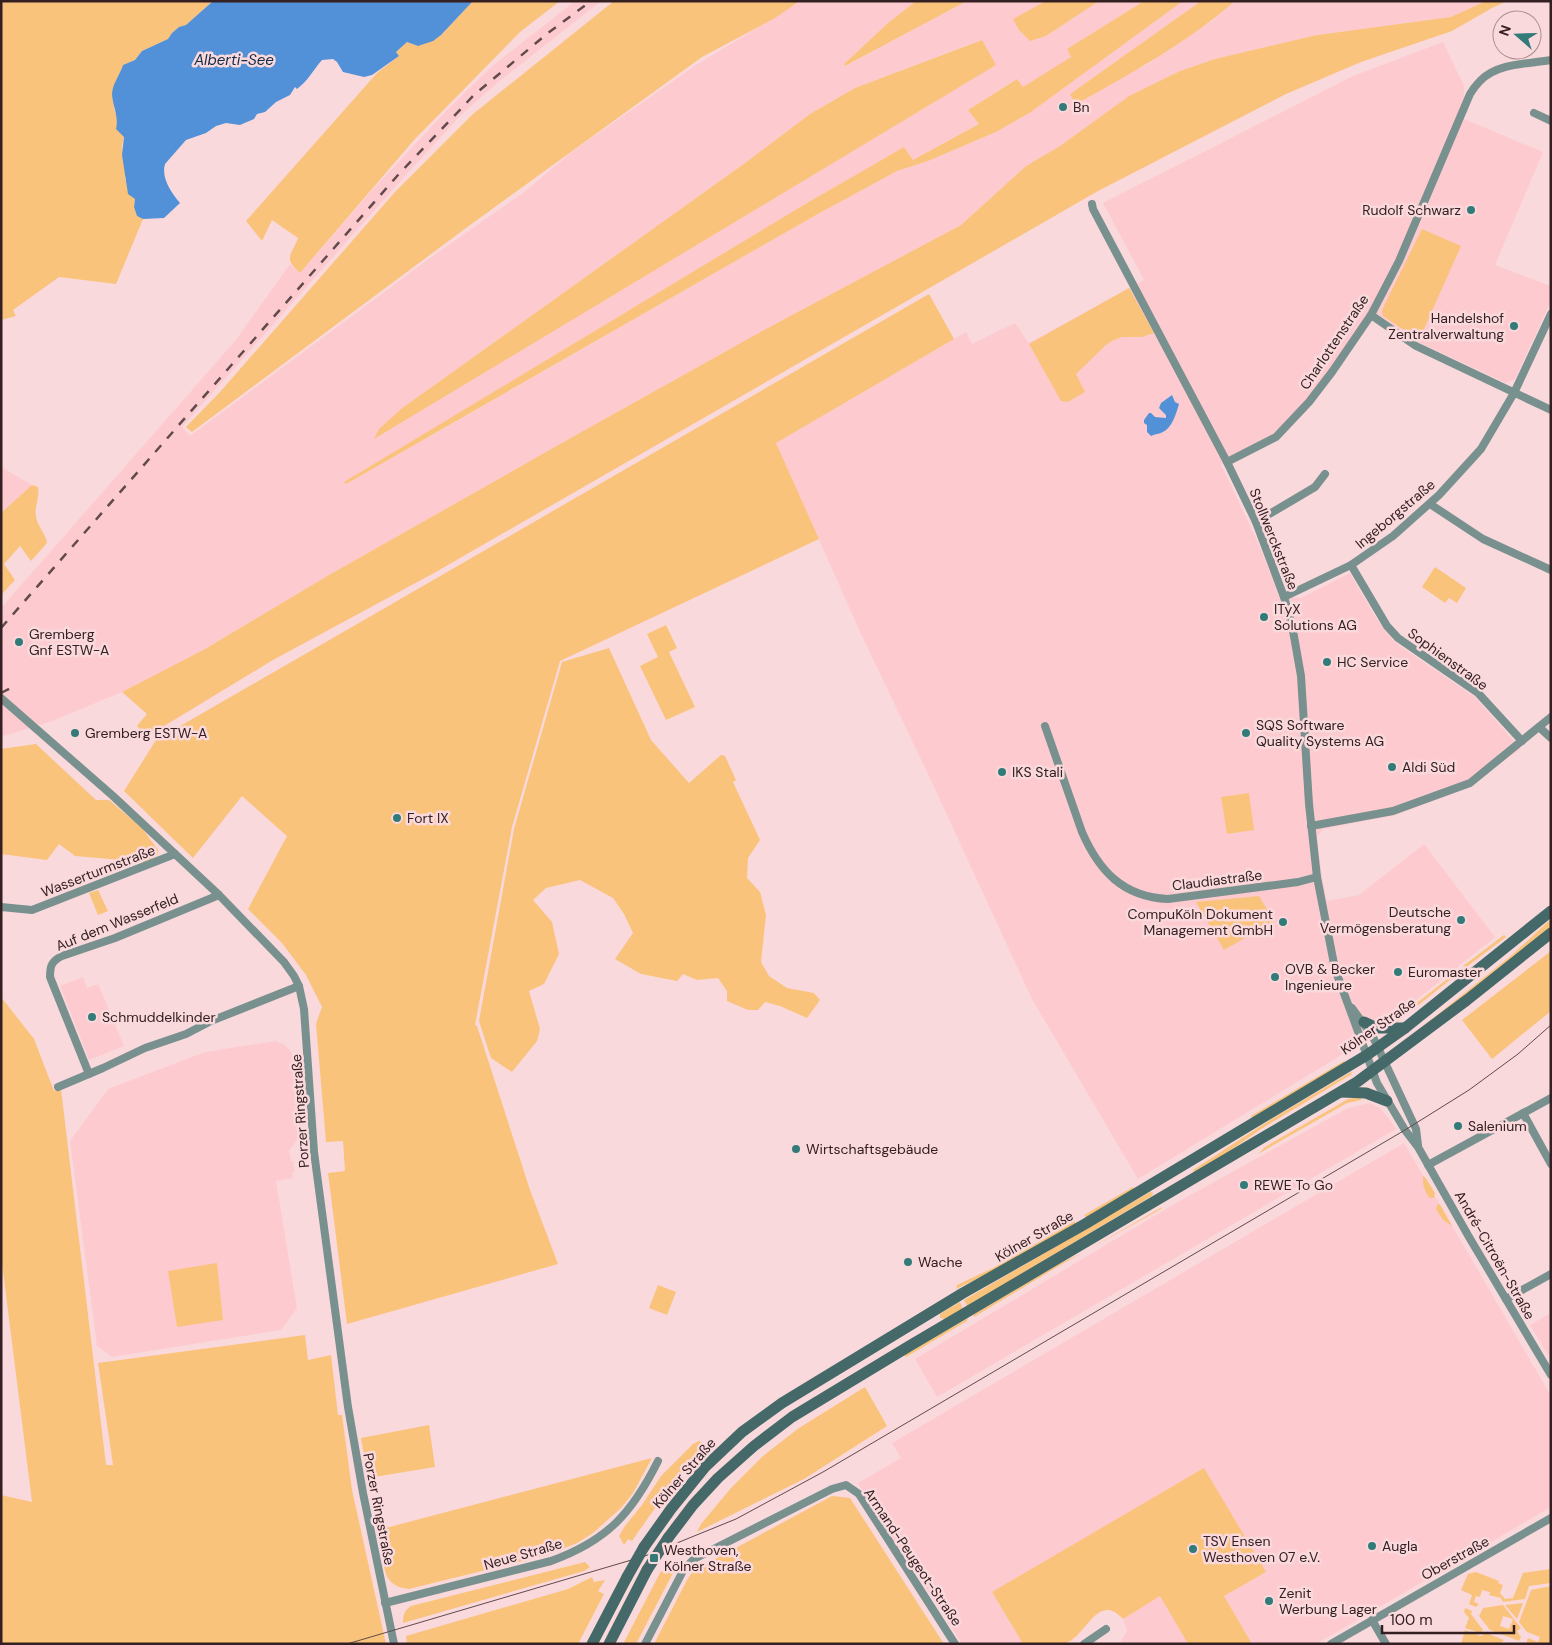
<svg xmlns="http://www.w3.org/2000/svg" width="1552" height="1645" font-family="'DM Sans',sans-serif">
  <rect width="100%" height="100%" fill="#fad9dc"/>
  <g fill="#fdcbcf" fill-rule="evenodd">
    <path d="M575,1H601L496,84L461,115L404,177L182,427L190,436L430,258L523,193L573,151L696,65L802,1H916L888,23L844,64L846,66L967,1H1046L1042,2L1046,36L1099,1H1144L1067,49L1071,57L1060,65L1023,87L1016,79L968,110L979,124L913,160L904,147L807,203L345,482L346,483L450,425L816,215L897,171L928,161L996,132L1031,112L1183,1H1201L1071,93L1145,66L1212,21L1235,1H1486L1451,17L1317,35L1215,59L1180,71L1129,96L1060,146L1026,166L961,225L764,330L585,430L329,575L205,649L122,692L52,721L1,737V608L235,341L290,264L300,273L376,186L447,110L491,67ZM981,40L995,65L375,438L380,429L401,409L745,163L810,114L855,88Z"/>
    <path d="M1443,42L1464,86V119L1543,152L1495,265L1551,286V301L1515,379L1506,383L1418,342L1370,313L1321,384L1275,435L1221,464L1260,547L1279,596L1301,598L1350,573L1376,618L1393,640L1400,646L1475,697L1521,749L1461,790L1396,815L1323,829L1317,837L1322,877L1327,901L1359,895L1424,844L1495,937L1374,1034L1353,1048L1138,1179L1032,999L929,776L861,634L776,443L966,332L972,344L1015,323L1029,343L1144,280L1103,203L1353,76Z"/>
    <path d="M1,467L32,485L1,513Z"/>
    <path d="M83,977L87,988L98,984L124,1046L89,1060L60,986Z"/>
    <path d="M276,1041L285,1045L292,1053L298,1137L294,1145L289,1150L291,1161H293L295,1171L292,1172L293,1178L276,1181L297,1308L281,1330L112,1357L97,1346L70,1141L108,1089L205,1052Z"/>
    <path d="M1370,1103L1380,1108L1387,1116L1396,1129L937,1397L915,1359L1176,1203L1348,1108Z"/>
    <path d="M1404,1143L1551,1396V1507L1316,1644H1252L1224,1596L1266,1572L992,1592L1023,1644H962L858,1483L901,1458L892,1443Z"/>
    <path d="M1551,1313V1360L1530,1325Z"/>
    <path d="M1160,1595L1188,1644H1120L1127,1631L1123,1619Z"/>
  </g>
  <g fill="#fac37b" fill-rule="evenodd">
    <path d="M1,1H213L186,25L179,27L172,33L168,39L142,51L135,60L123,65L121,74L113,89L114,109L124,136L122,147L125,166V179L135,199L134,207L137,216L143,219L116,284L59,277L13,310L16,316L1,320Z"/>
    <path d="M473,1H560L520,32L414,140L300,273C283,257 291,257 298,238L272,220L262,241L246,221L377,73L399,56L396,52L407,42L418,46L441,35Z"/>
    <path d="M614,1H800L775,18L702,57L466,228L192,432L186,427L220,392L395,192L473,114Z"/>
    <path d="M916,1H967L845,66L844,64L888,23Z"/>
    <path d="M1046,1H1099L1046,36L1030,41L1019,30L1013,19Z"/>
    <path d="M1144,1H1183L1031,112L996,132L928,161L897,171L816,215L346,484L344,482L807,203L904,147L913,160L979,124L968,110L1017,79L1023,87L1071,57L1067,49Z"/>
    <path d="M1201,1H1235C1187,43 1132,73 1076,104L1070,94Z"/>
    <path d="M1486,1H1507L1492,8L1452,31L1361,62L1286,94L1098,191L434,573L273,660L146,737L137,726L147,714L122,692L205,649L329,575L585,430L764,330L961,225L1026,166L1060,146L1129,96L1180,71L1215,59L1317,35L1451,17Z"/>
    <path d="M982,40L996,65L374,439L379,429L401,409L745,163L810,114L855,88Z"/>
    <path d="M1422,229L1461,246L1419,340L1383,316L1382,310Z"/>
    <path d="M1129,288L1154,333L1142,337H1122L1112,341L1106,345L1076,374L1085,392L1068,402L1061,401L1029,344Z"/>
    <path d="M929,294L954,339L776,443L819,539L560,661L512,827L475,1025L477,1026L530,1190L558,1264L347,1324L328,1173L345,1171L343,1141L326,1142L316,1024L322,1007L306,975L282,943L248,909L287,836L242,796L193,858L124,791L156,740Z"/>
    <path d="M32,485L38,487C40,498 34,506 36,516C37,526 46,534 47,543L31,561L20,546L4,564L15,580L1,595V513Z"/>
    <path d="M1435,567L1466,588L1457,603L1449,598L1445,603L1422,587Z"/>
    <path d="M666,625L677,648L669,652L695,707L666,720L640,666L658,657L647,634Z"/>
    <path d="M609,648L651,740L689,783L721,755L725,756L736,780L733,782L760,840L748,858L747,878L760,892L766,915L761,962L769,976L787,988L814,993L820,1000L807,1018L780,1006L765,1002L758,1010H748L727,1001V991L718,978L697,980L683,974L677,981L641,974L615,959L633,933L624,914L613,898L580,880L546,888L533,900L552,922L559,954L544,984L529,991L540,1029L537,1041L512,1072L491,1058L479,1021L514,829L562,662Z"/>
    <path d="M36,744L96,800H109L142,828L158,850V854L154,858L144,862L75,856L59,844L47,860L1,854V749Z"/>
    <path d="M1249,793L1254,830L1227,834L1221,797Z"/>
    <path d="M98,890L108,911L98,915L89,893Z"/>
    <path d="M1259,896L1274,921L1224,950L1196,902Z"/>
    <path d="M1551,919V928L1416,1034L1417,1031L1512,955Z"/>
    <path d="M1504,935L1506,937L1465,968L1463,966Z"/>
    <path d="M1551,951V1011L1492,1059L1462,1020Z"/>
    <path d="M1450,977L1451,979L1397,1022L1393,1024L1385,1023L1395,1020Z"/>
    <path d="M1,997L34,1039L54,1091L61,1089L106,1465H113L98,1363L305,1335L308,1360L331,1355L338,1415H342L352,1490L386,1644H1V1495L32,1502L1,1255Z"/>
    <path d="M1344,1061L1346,1063L1252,1118L1251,1116Z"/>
    <path d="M1351,1072L1352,1074L1261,1129L1227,1153L1194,1172L1193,1170L1270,1120Z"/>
    <path d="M1361,1097V1100L1347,1103L1258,1154L1265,1147L1343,1102L1348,1099Z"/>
    <path d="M1423,1176L1425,1177L1435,1193L1434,1198H1430C1425,1193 1422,1184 1423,1176Z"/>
    <path d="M1133,1187L1135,1189L1086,1218L1084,1215Z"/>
    <path d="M1150,1192L1153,1193L1152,1196L967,1306L964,1300Z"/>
    <path d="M1439,1204L1441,1206L1452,1226L1443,1220L1436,1209L1437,1205Z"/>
    <path d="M1162,1207L1161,1209L1057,1267L974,1317L973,1315L1057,1265L1084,1252Z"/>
    <path d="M1075,1221V1224L985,1275L956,1289L957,1285L997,1266Z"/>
    <path d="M217,1263L223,1320L177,1327L168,1271Z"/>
    <path d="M658,1285L676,1292L667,1315L649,1308Z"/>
    <path d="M960,1302L963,1309L945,1319L940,1318V1314Z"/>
    <path d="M968,1318L967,1321L906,1357L904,1355Z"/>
    <path d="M865,1387L887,1426L804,1479L697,1532L701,1524L731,1488L763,1456L799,1428Z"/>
    <path d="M429,1425L435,1467L368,1478L361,1438Z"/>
    <path d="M699,1441L710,1446C679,1472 655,1508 632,1541L628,1539L624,1545L619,1536L625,1526L642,1505L661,1476L693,1444Z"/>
    <path d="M652,1458L633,1493L621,1508L593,1533L577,1543L547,1555L409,1589C401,1588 393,1586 388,1578C383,1570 380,1541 378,1530Z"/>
    <path d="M1204,1468L1266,1572L1224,1596L1252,1644H1188L1160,1596L1123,1619C1098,1591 1086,1636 1066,1643C1058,1645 1032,1644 1023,1644L992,1592Z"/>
    <path d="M832,1496L850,1498L944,1644H654L687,1580L693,1571Z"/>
    <path d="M585,1562L590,1567L584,1571L403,1623C403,1615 404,1611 411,1606Z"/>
    <path d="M1551,1569V1583L1529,1586L1525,1599L1503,1602L1501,1598L1489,1595L1490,1592L1482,1590L1480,1597L1476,1596L1474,1602L1479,1604L1476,1607L1469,1604L1472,1595L1461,1590L1468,1574L1476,1572L1499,1581L1498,1583L1503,1585L1500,1593L1505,1599L1513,1598L1523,1573Z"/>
    <path d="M661,1571L666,1574L668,1571L673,1573L636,1644H623Z"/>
    <path d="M592,1577L594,1582L605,1580L598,1591L604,1594L578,1644H407L406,1636L568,1589Z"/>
    <path d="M1551,1586V1644H1526L1528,1638L1538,1642L1540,1637L1527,1632L1519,1622L1531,1590Z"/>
    <path d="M1523,1603L1517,1619L1505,1605Z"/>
    <path d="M1503,1605L1521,1628L1517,1631L1521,1637L1519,1641L1490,1630L1479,1616L1483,1608ZM1503,1616L1513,1619L1509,1629L1500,1626Z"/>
    <path d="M1465,1608L1472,1611L1471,1614L1483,1630L1480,1633L1465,1628L1469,1618L1464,1612Z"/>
    <path d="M1465,1630L1481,1636L1486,1633L1504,1640L1500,1644H1461Z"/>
  </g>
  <g fill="#5291d7">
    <path d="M213,1H473L441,35L433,41L418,46L407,42L396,52L399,56L372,75L364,77L343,72L337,62L333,59L322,60C313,70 308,81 297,89L295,87L290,95L276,102L265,112L257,114L254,119L240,125L226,123L216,126L206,133L186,140L165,164C161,178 171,192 180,203L164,218L143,219L137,216L134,207L135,199L128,194L122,155L124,137L116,129C119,118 113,106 112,95C112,84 120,75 123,65L135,60L142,51L168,39L172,33L179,27L186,25Z"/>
    <path d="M1172,395L1175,402L1179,404C1176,414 1172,428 1163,432C1159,434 1155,434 1151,436L1147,432V425L1144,423V420L1149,413H1151L1155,417L1166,418V415L1159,408L1161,403Z"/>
  </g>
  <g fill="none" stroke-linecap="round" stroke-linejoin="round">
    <g stroke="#78918f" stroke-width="8">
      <path d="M1534,113L1551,121"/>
      <path d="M1092,204L1093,209L1227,462L1256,522L1284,597L1292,625L1301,676L1309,804L1317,877L1335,969L1377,1083L1405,1130L1418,1147L1469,1237L1551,1375"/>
      <path d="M1371,315L1416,346L1551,410"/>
      <path d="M1227,462L1276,437L1309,402L1332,372L1371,315L1399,261L1470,94C1473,89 1476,85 1480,81C1497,63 1528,64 1551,60"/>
      <path d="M1430,504L1483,539L1551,570"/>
      <path d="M1256,522L1315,487L1325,474"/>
      <path d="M1351,565L1387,626L1398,638L1478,693L1522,741"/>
      <path d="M1284,597L1351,565L1393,536L1439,495L1481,449L1514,393L1551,314"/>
      <path d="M1,698L113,796L219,895L284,962L294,976L299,986L304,1009L314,1152L348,1407L363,1493L394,1644"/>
      <path d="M1045,726L1082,832C1099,871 1123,897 1168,899L1298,882L1317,877"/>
      <path d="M1539,727L1551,738"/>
      <path d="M1311,826L1393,811L1470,783L1551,717"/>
      <path d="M1,907L32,910L175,854"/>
      <path d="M1352,1008L1373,1037L1416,1129L1418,1145"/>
      <path d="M89,1074L50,977C50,965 52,961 62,956L115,938L219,895"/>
      <path d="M58,1087L103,1068L145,1048L186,1034L211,1021L299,986"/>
      <path d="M1523,1113L1551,1164"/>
      <path d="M1428,1165L1551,1098"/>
      <path d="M1506,1299L1551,1274"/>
      <path d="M385,1603L551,1561C607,1541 632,1513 658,1461"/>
      <path d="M1372,1620L1386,1644"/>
      <path d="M645,1644L684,1569L694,1559L832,1489L846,1485L859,1494L955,1644"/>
      <path d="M1084,1644L1106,1629"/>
      <path d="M1331,1644L1551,1518"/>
    </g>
    <g stroke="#456968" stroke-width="11">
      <path d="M1364,1022L1377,1028H1405"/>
      <path d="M1341,1092L1366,1093L1387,1101"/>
      <path d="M668,1538L693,1505L718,1478L754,1446L792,1417L911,1345L1357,1082L1467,1000L1551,933"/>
      <path d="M644,1547L671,1509L705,1467L742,1432L782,1403L963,1293L1085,1224L1367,1055L1405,1028L1551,911"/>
      <path d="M592,1644L627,1577"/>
      <path d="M609,1644L647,1570"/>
    </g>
    <path stroke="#614a4c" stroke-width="1" d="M347,1644L645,1556L736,1519L823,1472L1405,1130L1469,1090L1518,1054L1551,1025"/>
    <g stroke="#614a4c" stroke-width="2.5" stroke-dasharray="9 9" stroke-linecap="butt">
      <path d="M1,628L398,175L474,95L548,33L591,1"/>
      <path d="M1,693L11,688"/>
    </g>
    <g stroke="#456968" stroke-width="11">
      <path d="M647,1570L668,1538"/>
      <path d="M627,1577L644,1547"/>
    </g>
  </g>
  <g fill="#337b79" stroke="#fad9dc" stroke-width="2">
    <circle cx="1063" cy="107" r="5"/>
    <circle cx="1471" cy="210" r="5"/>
    <circle cx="1514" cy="326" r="5"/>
    <circle cx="1264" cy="617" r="5"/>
    <circle cx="19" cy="642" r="5"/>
    <circle cx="1327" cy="662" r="5"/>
    <circle cx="75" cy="733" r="5"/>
    <circle cx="1246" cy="733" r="5"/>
    <circle cx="1392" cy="767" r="5"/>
    <circle cx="1002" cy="772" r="5"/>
    <circle cx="397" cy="818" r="5"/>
    <circle cx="1461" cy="920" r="5"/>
    <circle cx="1283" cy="922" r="5"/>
    <circle cx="1398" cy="972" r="5"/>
    <circle cx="1275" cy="977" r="5"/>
    <circle cx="92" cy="1017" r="5"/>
    <circle cx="1458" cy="1126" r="5"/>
    <circle cx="796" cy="1149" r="5"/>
    <circle cx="1244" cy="1185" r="5"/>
    <circle cx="908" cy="1262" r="5"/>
    <circle cx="1372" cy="1546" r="5"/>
    <circle cx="1193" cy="1549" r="5"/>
    <rect x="649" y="1553" width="10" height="10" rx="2.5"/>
    <circle cx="1269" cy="1601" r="5"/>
  </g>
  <g text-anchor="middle" stroke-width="5" stroke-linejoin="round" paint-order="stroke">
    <g font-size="14" fill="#342022" stroke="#fad9dc" text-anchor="start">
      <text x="1073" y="112">Bn</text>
      <text x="1461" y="215" text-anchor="end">Rudolf Schwarz</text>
      <text x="1504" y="323" text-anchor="end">Handelshof<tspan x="1504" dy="16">Zentralverwaltung</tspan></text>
      <text x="1274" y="614">ITyX<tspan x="1274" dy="16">Solutions AG</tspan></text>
      <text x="29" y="639">Gremberg<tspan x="29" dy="16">Gnf ESTW-A</tspan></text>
      <text x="1337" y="667">HC Service</text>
      <text x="1256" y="730">SQS Software<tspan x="1256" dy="16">Quality Systems AG</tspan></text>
      <text x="85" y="738">Gremberg ESTW-A</text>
      <text x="1402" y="772">Aldi Süd</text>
      <text x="1012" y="777">IKS Stali</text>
      <text x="407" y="823">Fort IX</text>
      <text x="1451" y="917" text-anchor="end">Deutsche<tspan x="1451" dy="16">Vermögensberatung</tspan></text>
      <text x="1273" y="919" text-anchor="end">CompuKöln Dokument<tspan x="1273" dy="16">Management GmbH</tspan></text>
      <text x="1285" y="974">OVB &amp; Becker<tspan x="1285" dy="16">Ingenieure</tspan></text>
      <text x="1408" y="977">Euromaster</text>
      <text x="102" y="1022">Schmuddelkinder</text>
      <text x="1468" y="1131">Salenium</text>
      <text x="806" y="1154">Wirtschaftsgebäude</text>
      <text x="1254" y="1190">REWE To Go</text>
      <text x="918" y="1267">Wache</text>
      <text x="1203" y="1546">TSV Ensen<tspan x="1203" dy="16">Westhoven 07 e.V.</tspan></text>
      <text x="1382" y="1551">Augla</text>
      <text x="664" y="1555">Westhoven,<tspan x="664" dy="16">Kölner Straße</tspan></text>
      <text x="1279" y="1598">Zenit<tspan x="1279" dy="16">Werbung Lager</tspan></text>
    </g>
    <g font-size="14" fill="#342022" stroke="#fad9dc">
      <text transform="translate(1334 342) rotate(-56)" y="5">Charlottenstraße</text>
      <text transform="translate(1395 514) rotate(-40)" y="5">Ingeborgstraße</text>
      <text transform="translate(1274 539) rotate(68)" y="5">Stollwerckstraße</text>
      <text transform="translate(1448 659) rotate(36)" y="5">Sophienstraße</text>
      <text transform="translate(98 871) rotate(-21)" y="5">Wasserturmstraße</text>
      <text transform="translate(1217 880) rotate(-7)" y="5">Claudiastraße</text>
      <text transform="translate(117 922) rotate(-22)" y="5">Auf dem Wasserfeld</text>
      <text transform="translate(1378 1026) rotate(-35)" y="5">Kölner Straße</text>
      <text transform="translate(300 1111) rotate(-94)" y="5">Porzer Ringstraße</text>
      <text transform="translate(1034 1236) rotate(-30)" y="5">Kölner Straße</text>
      <text transform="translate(1495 1255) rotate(60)" y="5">André-Citroën-Straße</text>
      <text transform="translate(684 1473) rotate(-49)" y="5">Kölner Straße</text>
      <text transform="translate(379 1509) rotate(79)" y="5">Porzer Ringstraße</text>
      <text transform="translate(523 1554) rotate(-16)" y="5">Neue Straße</text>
      <text transform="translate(913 1557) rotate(56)" y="5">Armand-Peugeot-Straße</text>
      <text transform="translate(1455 1558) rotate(-29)" y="5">Oberstraße</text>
    </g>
    <g font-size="15" font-style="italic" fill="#112b48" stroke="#fad9dc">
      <text x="234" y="65">Alberti-See</text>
    </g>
  </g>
  <rect width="1552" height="1645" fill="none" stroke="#342022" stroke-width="5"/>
  <g transform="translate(1517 35) rotate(290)"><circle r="24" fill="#fad9dc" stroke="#ab8f92"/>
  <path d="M0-4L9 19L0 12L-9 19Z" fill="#337b79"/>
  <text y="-8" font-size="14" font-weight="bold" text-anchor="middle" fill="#342022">N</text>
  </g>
  <path d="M1382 1625v8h132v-8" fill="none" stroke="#342022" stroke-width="2.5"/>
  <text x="1390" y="1625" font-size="15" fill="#342022" stroke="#fad9dc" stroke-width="4" paint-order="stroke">100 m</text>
</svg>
